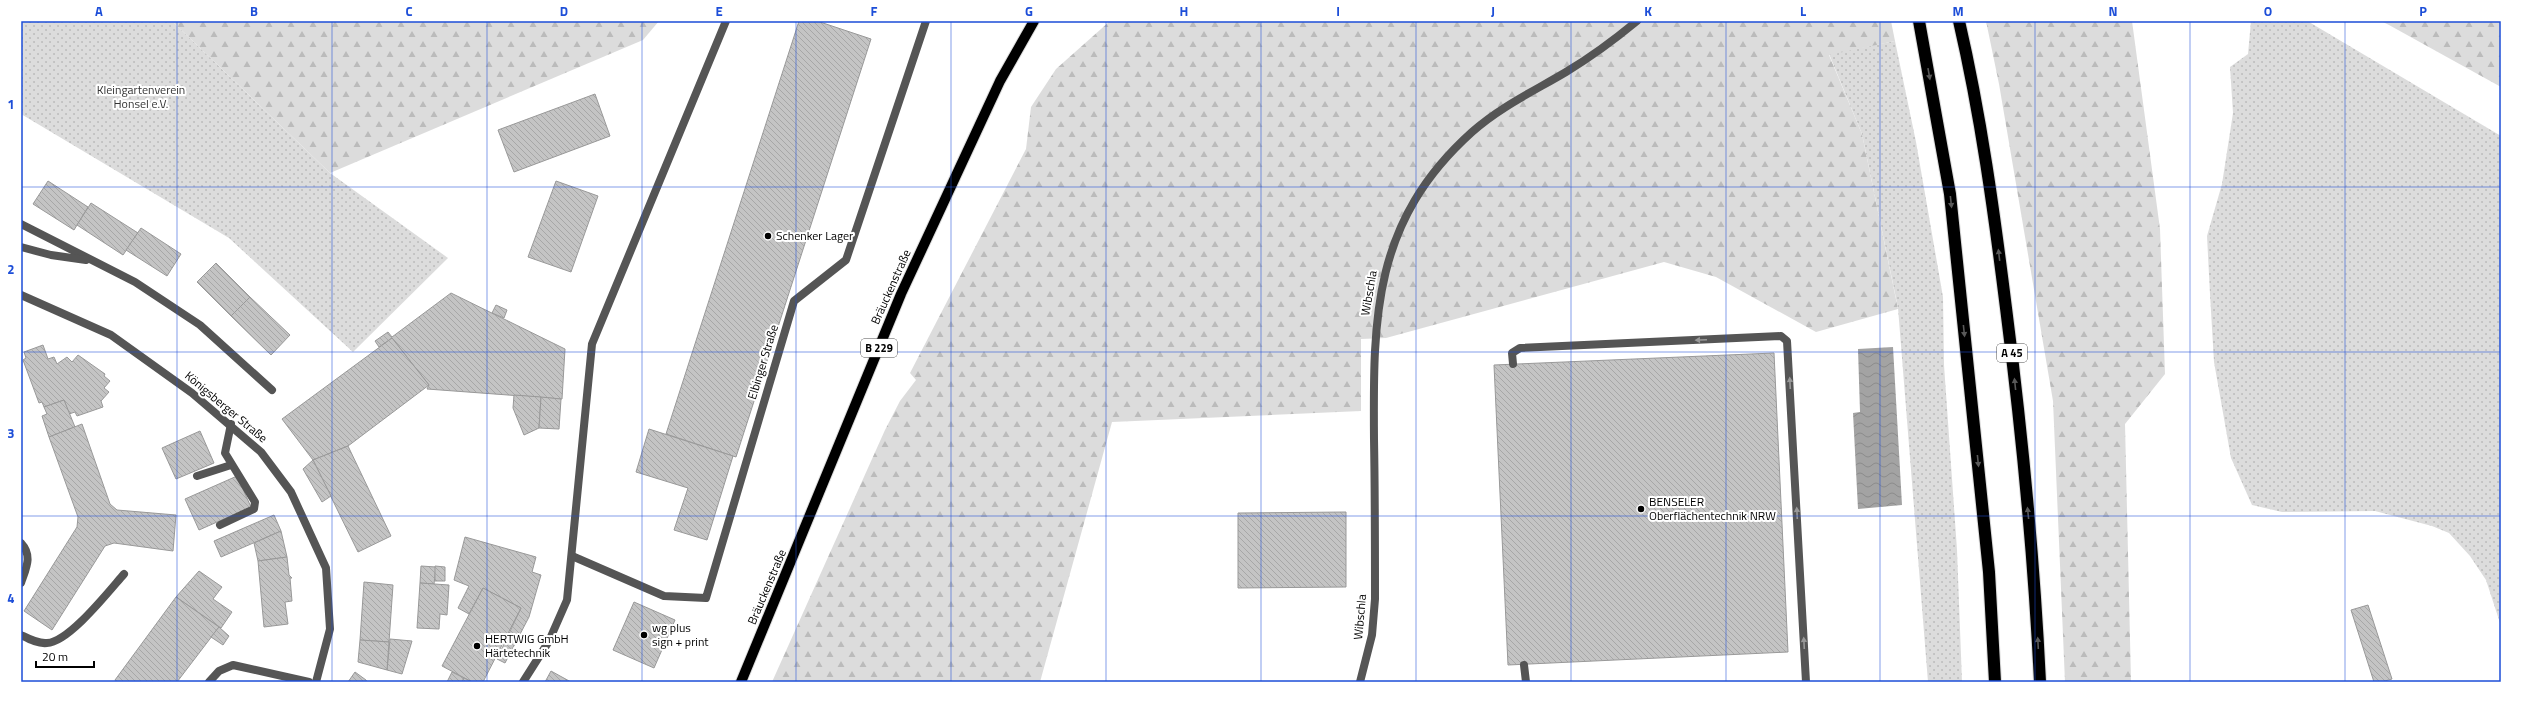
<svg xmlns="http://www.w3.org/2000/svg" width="2522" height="703" font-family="'Titillium Web',sans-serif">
  <defs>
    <pattern id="green-dots" width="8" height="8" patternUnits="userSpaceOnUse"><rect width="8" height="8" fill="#dcdcdc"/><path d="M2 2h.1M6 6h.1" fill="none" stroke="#bbb" stroke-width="1.8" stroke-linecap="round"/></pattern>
    <pattern id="forest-firs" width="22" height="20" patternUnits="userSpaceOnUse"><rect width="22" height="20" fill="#dcdcdc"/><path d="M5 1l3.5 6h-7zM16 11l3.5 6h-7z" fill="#bbb"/></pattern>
    <pattern id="water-waves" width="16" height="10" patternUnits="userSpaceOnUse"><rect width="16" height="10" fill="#a3a3a3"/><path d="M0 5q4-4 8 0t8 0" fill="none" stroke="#8b8b8b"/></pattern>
    <pattern id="building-back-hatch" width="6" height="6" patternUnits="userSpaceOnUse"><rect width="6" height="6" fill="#c4c4c4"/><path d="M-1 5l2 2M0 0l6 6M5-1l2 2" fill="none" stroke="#a7a7a7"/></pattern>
  </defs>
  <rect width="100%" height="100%" fill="#fff"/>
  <g fill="url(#green-dots)">
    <path d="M21,21H172L330,173L448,258L353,352L229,238L21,114Z"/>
    <path d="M2251,21L2309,22L2501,136V626L2486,580L2470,556L2449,533L2432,526L2375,511L2282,512L2252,505L2231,458L2214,362L2210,294L2207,236L2222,184L2233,113L2230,67L2248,54Z"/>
    <path d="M1895,41L1916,142L1943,297L1944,365L1957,550L1962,682H1928L1898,308L1862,134L1829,54Z"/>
  </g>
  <g fill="url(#forest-firs)">
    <path d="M172,21H659L643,40L330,173Z"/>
    <path d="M1110,21H1891L1895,41L1829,55L1862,134L1898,309L1816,332L1716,277L1664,262L1386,338L1361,339V411L1112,422L1040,682H772L885,430L900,401L916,380L910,373L1026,149L1031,107L1056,69Z"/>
    <path d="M1986,21H2132L2160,229L2165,374L2125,424L2131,682H2065L2053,401L1999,84Z"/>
    <path d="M2381,21H2501V87L2389,25Z"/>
  </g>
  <path fill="url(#water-waves)" d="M1893,347L1902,505L1858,509L1853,413L1860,412L1858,349Z"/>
  <g fill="url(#building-back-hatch)" stroke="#999">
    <path d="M799,21H817L871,39L736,457L666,434Z"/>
    <path d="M595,94L610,136L514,172L498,130Z"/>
    <path d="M48,181L88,207L74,230L33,204Z"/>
    <path d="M556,181L598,196L571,272L528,257Z"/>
    <path d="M91,203L138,233L123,255L77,225Z"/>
    <path d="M141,228L181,254L167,276L126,250Z"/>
    <path d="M216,263L250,297L231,316L197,282Z"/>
    <path d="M451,293L565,349L562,399L427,389L429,385L392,338L379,347L375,341L388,332L392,337Z"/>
    <path d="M250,297L290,335L271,355L231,316Z"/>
    <path d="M496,305L507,310L504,318L492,313Z"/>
    <path d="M392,338L429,385L348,446L313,460L282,419Z"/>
    <path d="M43,345L48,359L54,357L57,364L67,357L72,362L78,355L105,374L104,376L110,381L104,388L109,392L101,401L103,407L77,416L75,412L69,414L64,400L44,407L42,402L39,403L23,360L26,358L24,352Z"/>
    <path d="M1774,353L1788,652L1508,665L1494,365Z"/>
    <path d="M514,395L541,397L539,428L524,435L513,408Z"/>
    <path d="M541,397L561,399L559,429L539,428Z"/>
    <path d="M64,400L75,427L49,437L42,416L47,414L44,407Z"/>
    <path d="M82,424L110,504L117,510L176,515L173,551L114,543L105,546L52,630L24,611L77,527L78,517L49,437Z"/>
    <path d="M649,429L733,456L707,540L674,530L688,488L636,472Z"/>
    <path d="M200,431L214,463L176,479L162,448Z"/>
    <path d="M348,446L391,536L358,552L313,460Z"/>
    <path d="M313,460L331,496L322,502L303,469Z"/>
    <path d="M237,476L251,507L199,530L185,499Z"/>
    <path d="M1346,512V587L1238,588V513Z"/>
    <path d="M274,515L281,531L221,557L214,541Z"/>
    <path d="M281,531L287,557L258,561L254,543Z"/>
    <path d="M465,537L536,557L532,572L541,575L529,617L505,663L497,659L521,608L483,588L469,614L458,608L469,586L454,580Z"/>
    <path d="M287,557L289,575L292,578H290L292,601L285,602L288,624L264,627L258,561Z"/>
    <path d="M421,566L436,567L434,584L420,583Z"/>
    <path d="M435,566L445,567V581H435Z"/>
    <path d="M199,571L222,587L213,599L232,612L221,628L176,597Z"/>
    <path d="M364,582L393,585L389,642L360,640Z"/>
    <path d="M420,583L449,585L447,615L440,614L439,629L417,628Z"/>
    <path d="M483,588L521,608L483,682H472L442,666Z"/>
    <path d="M176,597L219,627L177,682H116L115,680Z"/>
    <path d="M634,602L675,620L654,668L613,650Z"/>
    <path d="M2368,605L2392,679L2381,682H2374L2351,610Z"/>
    <path d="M219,627L229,636L223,645L211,637Z"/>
    <path d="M390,639L412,641L402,674L387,670Z"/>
    <path d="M360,640L389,642L387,670L358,662Z"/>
    <path d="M551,671L571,682H545Z"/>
    <path d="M355,672L366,680L367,682H348Z"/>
    <path d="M452,672L464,678L462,682H447Z"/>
    <path d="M464,678L472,682H462Z"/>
  </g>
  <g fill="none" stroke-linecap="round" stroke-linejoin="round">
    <g stroke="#dbdbdb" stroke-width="12">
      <path id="primary" d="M741,682L901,294L1000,81L1034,21"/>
    </g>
    <g stroke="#dbdbdb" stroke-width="14">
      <g id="highway">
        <path d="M1919,21L1950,194L1989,572L1995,682"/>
        <path d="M1959,21C1981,116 1994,212 2006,308C2022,433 2034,557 2040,682"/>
      </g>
    </g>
    <g stroke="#555" stroke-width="8">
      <path d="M21,224L135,282L200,325L272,390"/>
      <path d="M21,247L51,255L86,260"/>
      <path d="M1513,364L1512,353L1520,348L1781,336L1787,341L1806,682"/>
      <path d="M197,476L231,465"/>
      <path d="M220,525L254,509L255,502L225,453L231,424"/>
      <path d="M21,543C33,556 26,568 21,583"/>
      <path d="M572,556L664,596L706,598L794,301L846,260L926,21"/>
      <path d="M21,635C29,639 38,644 47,643C69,642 109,591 124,574"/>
      <path d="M1524,665L1526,682"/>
      <path d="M209,682L219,671L233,665L309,682"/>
      <path d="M523,682L549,641L567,600L592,344L726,21"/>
    </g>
    <g stroke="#555" stroke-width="8">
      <path d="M21,295L111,335L192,393L261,452L291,492L326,568L330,629L316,682"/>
      <path d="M1360,682L1372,635L1375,599C1375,546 1375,492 1374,439C1373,316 1373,221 1472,132C1500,107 1534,91 1566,72C1591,57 1614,40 1637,21"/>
    </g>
    <use href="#primary" stroke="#000" stroke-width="10"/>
    <use href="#highway" stroke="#000" stroke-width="12"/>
  </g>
  <defs><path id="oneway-solid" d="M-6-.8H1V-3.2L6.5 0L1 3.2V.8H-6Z"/></defs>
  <g fill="#595959">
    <use href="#oneway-solid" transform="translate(1929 74) rotate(80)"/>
    <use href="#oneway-solid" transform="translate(1951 202) rotate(84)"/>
    <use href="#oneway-solid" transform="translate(1999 255) rotate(-97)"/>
    <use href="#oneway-solid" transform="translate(1964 331) rotate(84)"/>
    <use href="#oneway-solid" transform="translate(2015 384) rotate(-96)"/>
    <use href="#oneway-solid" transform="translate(1978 461) rotate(84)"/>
    <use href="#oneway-solid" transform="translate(2028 513) rotate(-96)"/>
    <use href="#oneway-solid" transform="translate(2038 643) rotate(-93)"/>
  </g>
  <g fill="#999">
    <use href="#oneway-solid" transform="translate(1701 340) rotate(177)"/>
    <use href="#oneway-solid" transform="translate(1790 383) rotate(-93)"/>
    <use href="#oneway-solid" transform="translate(1797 513) rotate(-93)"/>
    <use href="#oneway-solid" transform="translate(1804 643) rotate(-93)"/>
  </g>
  <path fill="none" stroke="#1d4ed8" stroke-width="1" stroke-opacity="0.55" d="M177,21V682M332,21V682M487,21V682M642,21V682M796,21V682M951,21V682M1106,21V682M1261,21V682M1416,21V682M1571,21V682M1726,21V682M1880,21V682M2035,21V682M2190,21V682M2345,21V682M21,187H2501M21,352H2501M21,516H2501"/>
  <g fill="#000" stroke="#fff" stroke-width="1.5">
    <circle cx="768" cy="236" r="4"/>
    <circle cx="1641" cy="509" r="4"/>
    <circle cx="644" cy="635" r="4"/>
    <circle cx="477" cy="646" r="4"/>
  </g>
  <g text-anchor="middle" stroke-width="4" stroke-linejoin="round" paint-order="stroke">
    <g fill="#fff" stroke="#4c4c4c" stroke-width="1">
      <rect x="861" y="339" width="36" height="18" rx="3"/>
      <rect x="1997" y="344" width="30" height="18" rx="3"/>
    </g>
    <g font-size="11" font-weight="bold" fill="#000">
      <text x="879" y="352">B 229</text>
      <text x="2012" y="357">A 45</text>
    </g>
    <g font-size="12" fill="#333" stroke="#fff">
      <text x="141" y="94">Kleingartenverein<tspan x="141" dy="14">Honsel e.V.</tspan></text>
    </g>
    <g font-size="12" fill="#000" stroke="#fff" text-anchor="start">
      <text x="776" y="240">Schenker Lager</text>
      <text x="1649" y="506">BENSELER<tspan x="1649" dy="14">Oberflächentechnik NRW</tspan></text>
      <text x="652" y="632">wg plus<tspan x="652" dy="14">sign + print</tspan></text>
      <text x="485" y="643">HERTWIG GmbH<tspan x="485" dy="14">Härtetechnik</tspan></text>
    </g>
    <g font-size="12" fill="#000" stroke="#fff">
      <text transform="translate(891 287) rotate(-66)" y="4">Bräuckenstraße</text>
      <text transform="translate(1369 293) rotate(-80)" y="4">Wibschla</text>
      <text transform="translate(763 362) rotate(-73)" y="4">Elbinger Straße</text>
      <text transform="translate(226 407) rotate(40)" y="4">Königsberger Straße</text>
      <text transform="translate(767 587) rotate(-67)" y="4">Bräuckenstraße</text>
      <text transform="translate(1360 617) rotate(-85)" y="4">Wibschla</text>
    </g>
  </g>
  <rect width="2522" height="703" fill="none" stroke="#ffffff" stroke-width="44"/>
  <path d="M36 661v6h58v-6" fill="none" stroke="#000000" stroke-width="2"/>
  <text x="42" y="661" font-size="12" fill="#000000" stroke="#ffffff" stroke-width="3" paint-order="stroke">20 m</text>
  <rect x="22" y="22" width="2478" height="659" fill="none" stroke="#1d4ed8" stroke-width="1.5"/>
  <g font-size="13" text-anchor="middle" font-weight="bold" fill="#1d4ed8">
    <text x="99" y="16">A</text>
    <text x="254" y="16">B</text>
    <text x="409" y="16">C</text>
    <text x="564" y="16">D</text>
    <text x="719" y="16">E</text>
    <text x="874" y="16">F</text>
    <text x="1029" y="16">G</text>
    <text x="1184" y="16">H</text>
    <text x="1338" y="16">I</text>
    <text x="1493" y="16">J</text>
    <text x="1648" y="16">K</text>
    <text x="1803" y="16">L</text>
    <text x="1958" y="16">M</text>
    <text x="2113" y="16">N</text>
    <text x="2268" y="16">O</text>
    <text x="2423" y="16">P</text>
    <text x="11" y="109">1</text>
    <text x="11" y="274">2</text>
    <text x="11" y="438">3</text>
    <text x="11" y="603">4</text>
  </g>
</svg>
